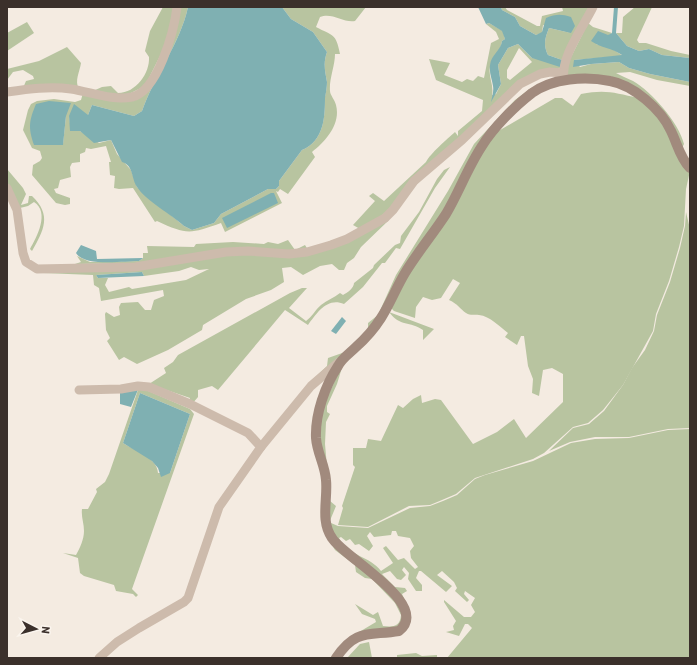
<svg xmlns="http://www.w3.org/2000/svg" width="697" height="665" font-family="Barlow,sans-serif">
  <rect width="100%" height="100%" fill="#f4ebe1"/>
  <g fill="#b8c4a0" fill-rule="evenodd">
    <path d="M163,7H175L170,36L145,86L125,96L93,91L102,87L111,86L118,93C136,93 150,73 149,57L145,51L150,31Z"/>
    <path d="M179,7H188C180,44 154,76 142,111L134,116L92,105L88,115L69,116L71,131H80L99,143L111,140L117,154L131,170L137,187L184,226L192,230L214,223L221,214L268,189H276L279,186V181L302,150C324,141 325,117 325,97C326,92 327,87 327,82C325,71 323,63 327,52L313,32L291,19L282,7H366L355,21C343,23 332,12 320,17L316,27C333,36 336,33 340,54H335C335,66 329,79 330,91C330,95 335,100 336,105C341,124 326,141 312,152L315,157L288,194L280,189L278,192L276,191L282,203L225,232L221,223C190,234 187,235 157,221L155,222L133,188L119,189L114,188L115,176L110,175L109,162H111L106,146L91,149L86,148L85,152L80,154V162L72,163L70,167L71,177L60,180L58,188L54,189L56,193L70,198V204L65,205L56,203L32,175L33,165L40,161L42,158L40,151L32,148L23,130L28,110L31,104L37,101L54,99L75,102L81,100L83,93L121,101L154,80ZM66,116L63,144L34,145Z"/>
    <path d="M501,7H505L507,10L537,26H540L542,16L563,11L562,7H590L562,68L537,73L461,140L392,209L360,229L353,225L375,201L369,196L373,193L384,201L426,162C430,154 447,139 455,132L458,136V131L482,111L483,100L436,80L429,59L450,63L444,75L462,82L467,79L473,81L478,76L484,78L491,43L499,39L496,32L486,24L489,23L503,31L505,39L502,41C501,51 492,57 490,67C488,76 494,85 492,95L496,94L501,84L498,65L508,48L518,44L532,58L562,60L548,55C543,45 545,38 549,28L571,33L543,25L542,33L536,35L520,26L515,17L502,10ZM519,48L532,62L510,80L507,78V70Z"/>
    <path d="M635,7H652L637,40L639,43H646L671,51L690,55V58L662,55L649,49L639,51L627,46L616,33H622L623,17Z"/>
    <path d="M27,22L34,33L7,51V33Z"/>
    <path d="M588,23L593,27L612,33L596,44L611,48L623,56L574,60L580,67L591,64L619,62L629,68L650,74L690,82V86L657,80L630,72L616,73C621,76 627,78 633,81C652,92 679,123 684,144L682,148L672,129L634,90L566,76L567,65Z"/>
    <path d="M67,47L81,63C80,71 74,81 79,89L23,88L26,81L34,79L33,76L23,70L13,72L7,80V69L39,61Z"/>
    <path d="M590,80L619,85L641,99L664,122L681,158L690,171L686,189L684,226L679,247L669,281L656,314L653,331L623,385L603,410L588,423L573,427L544,453L533,459L475,478L456,494L442,500L430,505L409,506L368,527L338,525L343,508L342,506L355,467L353,465V448H366L368,439L381,441L398,405L403,408L413,399L421,395L422,403L435,399L441,400L473,444L497,432L514,419L526,438L563,402V374L552,368L543,370L539,396L532,393L533,379L528,366L524,336H521L517,345L505,337L508,333C500,327 490,316 479,315C474,314 471,316 466,313C460,309 458,304 449,300L460,283L453,279L441,298L432,300L423,297L416,307L415,318L394,311L389,306C400,273 427,244 446,216C458,199 465,180 474,162C488,135 522,95 550,85C562,80 577,81 590,80ZM590,81L619,86L639,98C615,93 606,89 581,94L573,106L562,98H555L495,133C509,116 530,92 552,85C564,81 578,82 590,81Z"/>
    <path d="M550,81L492,130L455,194L371,329L307,385L327,366L328,358L345,352L368,330V323L378,315L396,275L448,191L474,144L515,100L531,88Z"/>
    <path d="M450,167L435,188L400,249L396,248L385,263H382L363,287L344,304C327,297 317,313 308,325L285,310L218,390L212,386L198,390V397L192,404L189,402L190,398L149,384L166,373L164,368L173,362L178,355L290,293L302,288H307L289,308L306,321C312,317 315,310 321,305C327,300 334,298 340,293L343,295C347,293 354,288 354,283L373,268L374,265L395,245L400,243L401,236L419,212L437,179L444,170Z"/>
    <path d="M7,169L23,188L26,194L21,205L28,203L29,196H32C52,215 44,230 32,251L30,249C37,237 50,212 34,202L28,206L20,208L7,185Z"/>
    <path d="M686,212L690,229V428L668,429L629,437H595L570,442L549,451L573,428L589,424L604,411L623,385L632,368L645,350L654,331L657,315L670,282L680,248L685,226Z"/>
    <path d="M389,220L361,247L354,258L347,263L344,270H339L332,264L320,266L303,275L291,267L282,268L284,282L271,290L246,299L203,325L202,330L168,350L137,364L124,357L119,360L107,341L110,338L106,330L105,314L106,312L114,317L120,315L119,307L121,303L138,302L145,310H151L154,300L164,296L163,290L101,301L99,288L94,285L93,275L43,273L232,253L289,256ZM191,267L199,270L209,269L186,280L132,289L129,287L109,292L105,285L108,278H98L96,275L142,272L144,276L179,271Z"/>
    <path d="M288,240L295,250L305,245L308,250L271,251L153,263L75,264L81,262L77,256L90,262H97L139,261L143,258V253H148L147,246L194,247L196,244L233,242L264,244L268,242L278,244Z"/>
    <path d="M389,312L434,329L423,340V330C410,321 400,327 389,312Z"/>
    <path d="M344,361L337,384L327,406V412L330,414L326,422L325,444L330,501L336,506L329,523L319,426L326,400Z"/>
    <path d="M139,387L190,409L194,414L132,589L138,595L136,597L133,594L116,591L114,585L84,576L80,573L78,558L63,553L76,555C80,548 84,539 84,531C84,523 81,517 82,509H88L97,492L96,489L105,482L109,474ZM140,393L190,414L170,473H158C157,457 135,451 123,443Z"/>
    <path d="M690,429V658H447L472,628L468,624H465L459,636L446,632L454,630L453,626L456,621L444,602V600L464,617H471L475,612L471,605L475,598L465,591L464,594L469,600L467,602L455,591L457,588L454,582L442,571L437,575L452,586L446,592L421,571H419L416,578L422,585V591H416L408,579L409,573L404,567L402,570L406,575L401,580L397,579L390,571L382,574L395,587L405,588L407,591L402,594C404,599 407,603 408,609C418,645 380,631 361,638C352,642 346,653 338,658C358,628 373,638 402,632C430,605 355,561 339,545C335,541 332,535 330,530L331,523L338,526L368,528L410,508L430,506L443,501L457,495L475,479L485,475L533,461L571,443L595,439L629,438L668,430ZM392,531H396L398,536L410,538L414,546L410,551L411,558L418,567L415,569L404,558L398,560L386,546L383,548L393,563L381,571C370,556 348,556 339,538L341,537L346,541L350,539L355,545L359,544L369,551L373,546L367,536L370,532L374,537L391,535Z"/>
    <path d="M325,533L385,587L404,614L399,629L367,631L335,658H330L349,638L376,622L375,619L362,614L355,604L373,615L378,612L383,626C393,627 400,627 401,615L395,603L372,579L365,578L356,572L355,565L335,550Z"/>
    <path d="M369,642L372,658H347L360,644Z"/>
    <path d="M416,653L422,656L437,655V658H397V655Z"/>
  </g>
  <g fill="#7fb0b2">
    <path d="M188,7H282L291,19L313,32L327,52C323,63 325,71 327,82C327,87 326,92 325,98C325,117 324,141 302,150L279,181V186L276,189H268L221,214L214,223L192,230L184,226C171,214 146,201 137,187C131,178 134,166 122,162L111,140L94,143L80,131H70L69,116L74,104L88,115L92,105L134,116L142,111C154,76 180,44 188,7Z"/>
    <path d="M478,7H501L502,10L515,17L520,26L536,35L542,32L546,18C556,14 561,14 571,17L575,26L571,33L549,28C545,38 543,45 548,55L562,60L560,67L532,58L518,44L508,48L498,65L501,84L491,102C492,97 494,91 493,86C492,79 489,73 490,65C491,55 501,50 502,41L505,39L502,31L489,23L486,24Z"/>
    <path d="M614,7H618L616,33L627,46L639,51L649,49L662,55L690,58V82L650,74L629,68L619,62L591,64L573,67L574,60L622,55C612,48 601,48 591,41L598,31L608,35L612,33Z"/>
    <path d="M49,101L71,103L66,116L63,145H34C28,127 29,121 36,104Z"/>
    <path d="M271,193H274L278,203L227,228L222,218Z"/>
    <path d="M81,245L96,251L97,259L143,258L139,261C124,261 84,267 76,253Z"/>
    <path d="M142,272L144,276L98,278L96,275Z"/>
    <path d="M342,317L346,321L336,334L331,331Z"/>
    <path d="M139,387L131,407L120,404V391Z"/>
    <path d="M140,393L190,414L170,473L161,477L158,468L152,461L123,443Z"/>
  </g>
  <g fill="none" stroke-linecap="round" stroke-linejoin="round">
    <g stroke="#cdbbac" stroke-width="9">
      <path d="M564,79C560,57 584,26 593,7"/>
      <path d="M7,92C28,89 50,86 71,89C91,92 112,101 132,97C158,91 174,31 177,7"/>
      <path d="M7,188L17,210L23,253L26,262L37,269L135,267L226,252L248,251L289,254L307,252L331,245L347,239L385,218L393,210L414,181L462,140L520,84L540,74L550,72L563,73"/>
      <path d="M79,390L121,389L138,386L149,387L190,404L248,433L261,447"/>
      <path d="M99,658L117,642L139,628L184,602L188,598L219,507L261,447L311,386L339,362"/>
    </g>
    <path stroke="#a18a7d" stroke-width="10" d="M336,658C356,628 369,636 399,631C432,604 343,557 332,538C320,521 328,499 326,480C325,465 317,453 316,438C315,414 325,386 338,366C342,358 350,353 356,347C365,339 374,329 381,318C390,304 396,288 405,273C417,253 433,234 446,214C459,192 468,167 482,146C493,128 515,106 532,93C553,78 585,76 610,81C633,85 661,109 671,131C677,143 680,158 690,168"/>
  </g>
  <rect width="697" height="665" fill="none" stroke="#3b302b" stroke-width="16"/>
  <g transform="translate(36 629) rotate(96)" stroke="#fbf5ee" stroke-width="3" paint-order="stroke">
  <path d="M0-3L7 15L0 10L-7 15Z" fill="#3b302b"/>
  <text y="-6" font-size="11" font-weight="bold" text-anchor="middle" fill="#3b302b">N</text>
  </g>
</svg>
